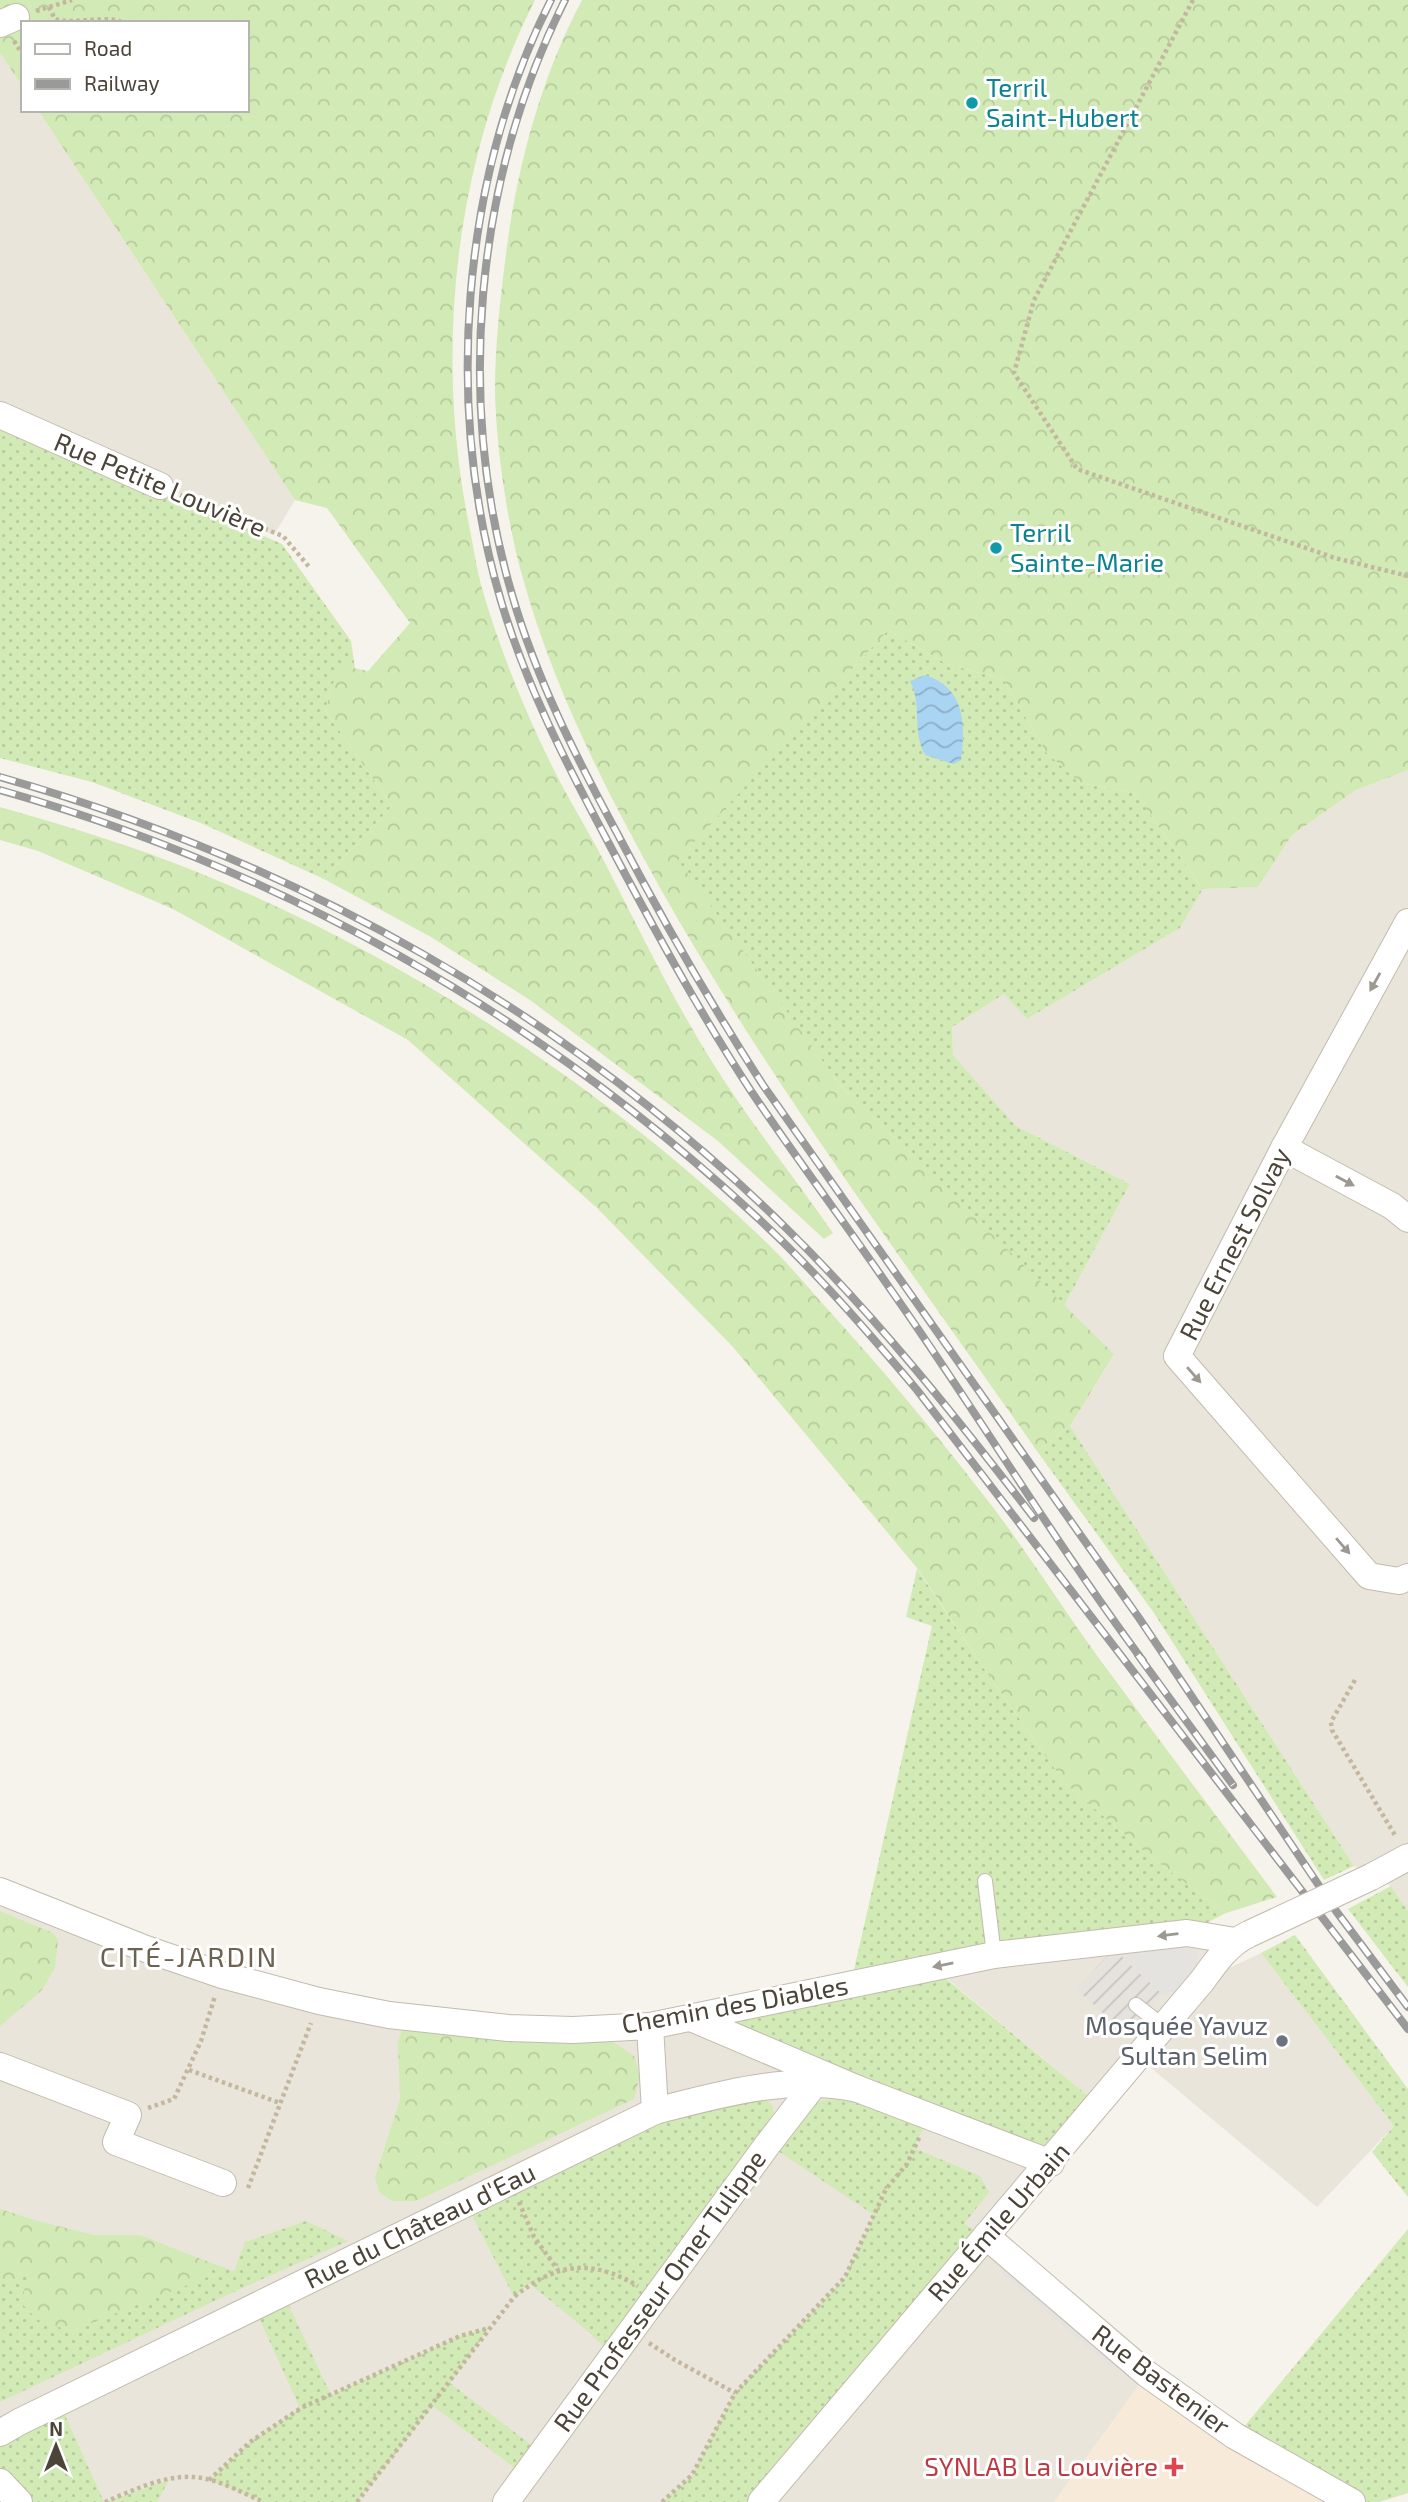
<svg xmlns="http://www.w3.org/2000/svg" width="1408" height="2502" font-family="'Exo 2',sans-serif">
  <defs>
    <pattern id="industrial-furrows" width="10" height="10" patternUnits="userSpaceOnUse" patternTransform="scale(1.75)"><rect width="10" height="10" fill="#e6e2dd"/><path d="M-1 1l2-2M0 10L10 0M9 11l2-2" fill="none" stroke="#c7c3be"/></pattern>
    <pattern id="grass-dots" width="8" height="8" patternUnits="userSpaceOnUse" patternTransform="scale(1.75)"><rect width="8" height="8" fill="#d2eab5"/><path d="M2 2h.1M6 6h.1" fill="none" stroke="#b6ca9c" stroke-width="1.8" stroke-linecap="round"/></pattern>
    <pattern id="forest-crowns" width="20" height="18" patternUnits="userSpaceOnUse" patternTransform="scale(1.75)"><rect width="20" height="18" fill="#d2eab5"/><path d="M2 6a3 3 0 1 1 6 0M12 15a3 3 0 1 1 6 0" fill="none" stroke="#b6ca9c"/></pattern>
    <pattern id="water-waves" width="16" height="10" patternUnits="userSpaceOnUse" patternTransform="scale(1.75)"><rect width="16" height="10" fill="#a9d4f2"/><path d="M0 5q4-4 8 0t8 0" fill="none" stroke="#8caec5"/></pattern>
  </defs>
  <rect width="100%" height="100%" fill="#f6f3ec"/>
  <g fill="#eae5da">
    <path d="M0,53L23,87V110H38L295,500L274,535L0,415Z"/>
    <path d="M1408,770V1911L1391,1886L1354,1866L1070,1426L1114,1354L1064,1306L1130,1184L1016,1126L953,1055L952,1026L1004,994L1027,1019L1180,928L1203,889L1258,887L1292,835L1356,790Z"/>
    <path d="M0,1891L146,1949L445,2023L691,2018L1051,2163L986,2236L1147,2374L1054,2502H0Z"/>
    <path d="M1235,1941L1204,1980L1261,1953L1394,2126L1317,2207L1138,2057L1098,2104L933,1967Z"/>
  </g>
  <path fill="#f7ead8" d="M1147,2374L1342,2502H1054Z"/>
  <path fill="url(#industrial-furrows)" d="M1114,1949L1162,1994L1127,2034L1076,1989Z"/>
  <g fill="url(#grass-dots)">
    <path d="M0,420L282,544L351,641L355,668L339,666L325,710L392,806L324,879L203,824L92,782L0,758Z"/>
    <path d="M888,630L947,664L1003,679L1046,752L1080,783L1135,793L1203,889L1180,928L1027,1019L1004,994L952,1027L953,1055L1016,1126L1130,1184L1064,1306L839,1084L677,860Z"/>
    <path d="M1070,1426L1354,1866L1324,1880L1154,1613L1037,1451Z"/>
    <path d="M917,1569L985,1670L1065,1783L1151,1857L1226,1913L1187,1933L933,1968L1098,2104L1051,2163L929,2116L914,2148L980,2176L989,2192L964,2224L986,2236L761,2502H662L692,2475L735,2393L845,2277L874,2215L772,2147C783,2135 799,2113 811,2105C831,2093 863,2103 884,2105L691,2018L851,1983L932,1626L906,1617Z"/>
    <path d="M1391,1886L1408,1911V1987L1348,1909Z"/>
    <path d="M1295,1935L1408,2089V2197L1372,2152L1394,2126L1261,1953Z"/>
    <path d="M764,2098L773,2106L774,2120L613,2355L584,2328L530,2284L514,2297L466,2204L655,2111Z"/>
    <path d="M306,2221L348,2241L240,2289L0,2402V2284L33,2273L208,2277L214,2264L234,2271L245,2242Z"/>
    <path d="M1408,2229V2493L1379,2502H1352L1243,2428Z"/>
    <path d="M283,2293L331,2395L460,2336L490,2327L450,2383L542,2453L525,2476L433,2406L357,2502H264L209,2480L250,2442L300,2408L254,2307Z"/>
    <path d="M59,2402L104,2502H0V2433Z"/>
    <path d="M169,2480L157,2502H105Z"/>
  </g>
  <g fill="url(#forest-crowns)">
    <path d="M0,0H535C454,160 434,351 469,525C473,545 476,565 481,585C498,644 522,705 549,760C566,795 586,827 604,861C639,929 675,1004 716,1068C752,1125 795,1178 833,1233L824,1239L718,1141L530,1000L431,937L324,879L392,806L325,710L339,665L368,671L410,623L327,508L295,500L38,110H247V23H23V87L0,53Z"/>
    <path d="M582,0H1408V770L1356,790L1292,835L1258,887L1203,889L1135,793L1080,783L1046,752L1003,679L947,664L888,630L678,860L839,1084L1114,1354L1070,1426L1037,1451C907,1265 770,1083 659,886C604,787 552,685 522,575C507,522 496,446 495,391C495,346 500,300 506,254C517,167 541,77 582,0Z"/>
    <path d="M0,807C67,826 133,846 197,872C404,955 606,1088 767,1243C789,1264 810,1290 831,1313C883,1370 933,1430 981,1492C1024,1546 1060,1605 1101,1661C1159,1740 1218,1818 1277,1897L1226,1913L1151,1857L1065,1783L985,1670L917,1568L733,1347L597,1208L408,1040L173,909L38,851L0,840Z"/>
    <path d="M0,1911L53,1933L58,1940L55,1968L42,1990L0,2026Z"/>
    <path d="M420,2019L594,2029L634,2056L640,2075L634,2099L416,2201H392L379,2192L375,2177L400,2100L398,2043L401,2032Z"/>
    <path d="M0,2209L38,2221L94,2235H140L214,2264L208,2277L71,2331L38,2320L24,2306V2290L32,2273L0,2284Z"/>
  </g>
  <g fill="#e5e3e0">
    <path d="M1180,1943L1195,1951L1198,1959L1197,1965L1175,1991L1162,1994L1114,1949Z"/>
    <path d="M1012,2258L1127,2358L1116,2372L1000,2272Z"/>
  </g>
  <path fill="url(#water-waves)" d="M925,675C965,687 966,725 961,760L954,764L925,755C911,728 923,707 910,681Z"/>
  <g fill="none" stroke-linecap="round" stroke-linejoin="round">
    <g stroke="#c2bbae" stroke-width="16">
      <g id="service">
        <path d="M985,1881L994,1955"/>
        <path d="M1136,2005L1163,2026"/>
      </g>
    </g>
    <g stroke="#c2bbae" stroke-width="28">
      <g id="minor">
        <path d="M0,24L16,17"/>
        <path d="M0,415L160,486"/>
        <path d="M1408,922L1284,1148L1177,1356L1369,1576L1399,1581L1408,1577"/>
        <path d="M1284,1148L1392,1206L1408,1219"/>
        <path d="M1371,1877L1408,1857"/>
        <path d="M0,1891L146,1949L222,1975L319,2001L389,2015L508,2028L573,2030L650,2026L994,1955L1187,1933L1235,1941"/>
        <path d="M691,2018L858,2089L1051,2163"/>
        <path d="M650,2026L655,2111"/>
        <path d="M0,2066L128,2115L116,2142L223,2183"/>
        <path d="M986,2236L1147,2374L1235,2436L1352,2502"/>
        <path d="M0,2433L19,2422L655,2111C722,2094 788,2074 858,2089"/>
        <path d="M0,2482L19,2502"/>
        <path d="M506,2502L768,2144L816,2082"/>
        <path d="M761,2502L1202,1981C1215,1963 1227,1945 1247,1935"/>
      </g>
    </g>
    <g stroke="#c4b79f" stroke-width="4.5" stroke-dasharray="3.5 3.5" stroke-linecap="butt">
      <path d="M1193,0L1034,300L1014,373L1077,469L1335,558L1408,576"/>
      <path d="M49,7L55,19C74,25 111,14 123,23"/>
      <path d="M36,11L72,0"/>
      <path d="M14,41L23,55"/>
      <path d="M180,495L283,536L310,568"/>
      <path d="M1355,1680L1331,1722L1332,1730L1396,1837"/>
      <path d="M189,2070L280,2103"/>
      <path d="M148,2108L174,2099L201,2041L215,1996"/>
      <path d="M248,2188L311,2023"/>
      <path d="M519,2202L534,2237L558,2270"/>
      <path d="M649,2343L675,2360L735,2393"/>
      <path d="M209,2480L250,2442L301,2408L460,2336L489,2328"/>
      <path d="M105,2502C131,2491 164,2475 193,2477C217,2478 242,2493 264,2502"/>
      <path d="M357,2502L514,2297C556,2263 590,2258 638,2286"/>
      <path d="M662,2502L692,2475L735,2393L845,2277L886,2189L907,2164L920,2136"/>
    </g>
    <use href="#service" stroke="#fff" stroke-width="14"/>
    <use href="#minor" stroke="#fff" stroke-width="26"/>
    <g stroke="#9a9a9a" stroke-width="8">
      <g id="rail">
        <path d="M551,0C460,180 444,408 501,601C526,685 566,763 607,840C652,925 698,1010 751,1091C796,1158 845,1223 891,1290C977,1412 1054,1541 1143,1661"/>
        <path d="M565,0C474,181 455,404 513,598C537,680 576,757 617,833C662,919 710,1003 763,1085L1139,1618L1336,1911L1408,2007"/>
        <path d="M0,777C295,861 570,1014 789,1231C879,1320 957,1418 1034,1518"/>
        <path d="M0,790C280,869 535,1013 749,1210C810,1265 864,1327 917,1390L1408,2029"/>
        <path d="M1138,1655L1233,1785"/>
      </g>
    </g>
    <use href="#rail" stroke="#fff" stroke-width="5" stroke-dasharray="16" stroke-linecap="butt"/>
    <g stroke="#c2bbae" stroke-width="28" stroke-linecap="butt">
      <path id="minor-bridge" d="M1249,1934L1371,1877"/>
    </g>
    <use href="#minor-bridge" stroke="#fff" stroke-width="26"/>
  </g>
  <defs><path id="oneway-solid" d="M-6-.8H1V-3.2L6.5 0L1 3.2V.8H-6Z" transform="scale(1.75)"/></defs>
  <g fill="#9c9892">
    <use href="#oneway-solid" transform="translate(1375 982) rotate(119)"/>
    <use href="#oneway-solid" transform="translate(1345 1181) rotate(28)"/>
    <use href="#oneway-solid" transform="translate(1194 1375) rotate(49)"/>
    <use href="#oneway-solid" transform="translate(1343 1546) rotate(49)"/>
    <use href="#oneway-solid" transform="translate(1168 1935) rotate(173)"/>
    <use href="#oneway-solid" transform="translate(943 1965) rotate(169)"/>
  </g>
  <g fill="#0f9aa8" stroke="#fff" stroke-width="2.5">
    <circle cx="972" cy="103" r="7"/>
    <circle cx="996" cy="548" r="7"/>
  </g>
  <circle fill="#6b7280" stroke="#fff" stroke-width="2.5" cx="1282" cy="2041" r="7"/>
  <path fill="#e0444e" stroke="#fff" stroke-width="2.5" d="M1170.5 2456.5h7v7h7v7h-7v7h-7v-7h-7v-7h7z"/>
  <g text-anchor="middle" stroke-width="6" stroke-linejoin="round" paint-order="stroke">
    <g font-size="26" fill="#0d838f" stroke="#fff" text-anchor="start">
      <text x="986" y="97">Terril<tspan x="986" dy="30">Saint-Hubert</tspan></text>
      <text x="1010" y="542">Terril<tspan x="1010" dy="30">Sainte-Marie</tspan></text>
    </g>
    <g font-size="26" fill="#4b4439" stroke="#fff">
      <text transform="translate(160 485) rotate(23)" y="9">Rue Petite Louvière</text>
      <text transform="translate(1235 1244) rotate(-63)" y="9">Rue Ernest Solvay</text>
      <text transform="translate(735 2005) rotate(-10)" y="9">Chemin des Diables</text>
      <text transform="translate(999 2222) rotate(-49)" y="9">Rue Émile Urbain</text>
      <text transform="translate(420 2226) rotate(-26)" y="9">Rue du Château d'Eau</text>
      <text transform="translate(660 2291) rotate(-54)" y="9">Rue Professeur Omer Tulippe</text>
      <text transform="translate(1161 2380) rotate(37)" y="9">Rue Bastenier</text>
    </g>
    <g font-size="26" fill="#5b616d" stroke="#fff" text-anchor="end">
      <text x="1268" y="2035">Mosquée Yavuz<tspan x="1268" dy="30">Sultan Selim</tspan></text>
    </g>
    <g font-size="26" fill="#be3a42" stroke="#fff" text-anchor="end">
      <text x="1158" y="2476">SYNLAB La Louvière</text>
    </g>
    <g font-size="28" letter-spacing="2" fill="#6e6250" stroke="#fff">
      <text x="189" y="1967">CITÉ-JARDIN</text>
    </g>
  </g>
  <rect x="21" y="21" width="228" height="91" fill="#ffffff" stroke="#b7b4b0" stroke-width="2"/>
  <rect x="35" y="44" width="35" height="10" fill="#ffffff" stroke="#b7b4b0" stroke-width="2"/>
  <text x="84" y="56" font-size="21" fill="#4b4439">Road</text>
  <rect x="35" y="79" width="35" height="10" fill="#9a9a9a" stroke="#b7b4b0" stroke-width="2"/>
  <text x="84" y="91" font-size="21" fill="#4b4439">Railway</text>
  <g transform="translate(56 2446)" stroke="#ffffff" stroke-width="5" paint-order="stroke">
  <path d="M0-5L12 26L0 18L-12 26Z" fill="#4b4439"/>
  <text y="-10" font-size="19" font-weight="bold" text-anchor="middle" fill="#4b4439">N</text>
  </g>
</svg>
